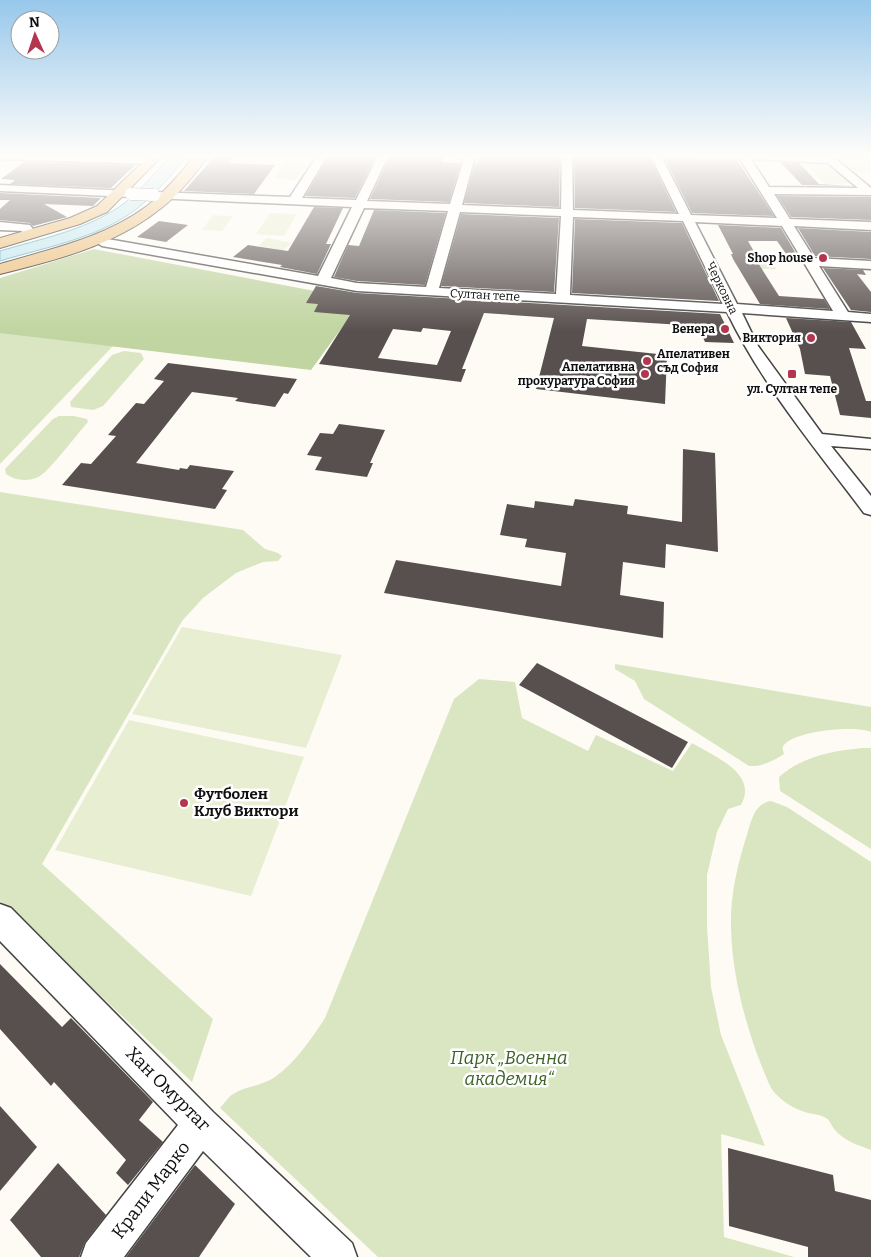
<svg xmlns="http://www.w3.org/2000/svg" width="871" height="1257" font-family="Bitter,serif">
  <rect width="100%" height="100%" fill="#fefbf5"/>
  <g fill="#dae6c1">
    <path d="M831,156H871V172H850Z"/>
    <path d="M802,160L826,161L855,183L825,184Z"/>
    <path d="M286,163L307,164L296,180L274,178Z"/>
    <path d="M752,255H786L789,258L798,259L800,261H772L776,269H756Z"/>
    <path d="M0,278L113,346L0,464Z"/>
    <path d="M124,351L141,353L144,359L103,406L93,410L71,407L70,402L112,355Z"/>
    <path d="M59,416H74L87,419L88,422C77,434 51,469 40,476C30,482 15,481 6,474L5,469L53,419Z"/>
    <path d="M0,492L243,530L265,549L278,553L282,556L278,561L263,562L236,573L203,598L182,621L42,864L213,1019L192,1082L0,901Z"/>
    <path d="M615,664L871,707V732C856,725 796,731 785,744C781,747 783,750 784,754C773,761 762,767 749,766L644,699L635,681L615,669Z"/>
    <path d="M479,679L515,682L522,718L588,751L596,735L673,771L692,743C713,756 759,773 741,805L728,809L717,832L707,875V926L711,987L721,1035L765,1146L721,1134L724,1237L794,1257H378L220,1108C224,1104 228,1097 233,1094C246,1086 262,1086 275,1077C295,1063 312,1038 325,1018L454,699Z"/>
    <path d="M862,748H871V849L780,791L779,777C803,756 832,751 862,748Z"/>
    <path d="M771,801L787,807L871,862V1150C858,1145 844,1141 835,1130C832,1127 830,1120 826,1118C821,1115 814,1114 808,1113C794,1109 780,1101 771,1088C768,1082 765,1074 762,1067C745,1024 732,974 731,928C730,898 737,866 746,838C751,823 753,804 771,801Z"/>
  </g>
  <path fill="#c0d5a1" d="M94,249L362,300L311,370L0,333V278Z"/>
  <g fill="#e8eed1">
    <path d="M270,213L297,214L284,236L256,234Z"/>
    <path d="M213,215L233,216L222,231L202,230Z"/>
    <path d="M267,238L292,243L283,250L258,246Z"/>
    <path d="M182,627L342,655L306,748L132,714Z"/>
    <path d="M129,720L304,757L251,896L55,850Z"/>
  </g>
  <path fill="#bee5f0" stroke="#4da3c0" d="M171,156H188C174,171 161,188 146,201C107,237 49,246 0,261V251C40,239 83,231 119,207C138,194 154,173 171,156Z"/>
  <g fill="#58504e" fill-rule="evenodd">
    <path d="M215,156H234L228,163L275,165L254,194L184,191Z"/>
    <path d="M329,156H376L355,198L305,196Z"/>
    <path d="M390,156H443L441,162L461,163L449,202L370,199Z"/>
    <path d="M479,156H560L559,207L464,203L475,163H477Z"/>
    <path d="M574,156H649L676,212L575,208Z"/>
    <path d="M664,157L737,160L774,216L692,213Z"/>
    <path d="M24,162L135,165L111,188L10,184L15,180L1,179Z"/>
    <path d="M780,162L799,163L819,184L853,186L802,185Z"/>
    <path d="M0,193L101,198L93,206L44,204L67,217L33,226L30,223L0,220V209L10,200H0Z"/>
    <path d="M777,196L871,197V220L791,217Z"/>
    <path d="M314,207L343,208L326,244H331L317,274L280,267L282,265L233,257L248,245L288,251Z"/>
    <path d="M374,210L446,213L425,285L357,281L334,277L348,245L359,246Z"/>
    <path d="M461,214L559,218L554,292L441,286Z"/>
    <path d="M575,219L682,223L719,301L572,293Z"/>
    <path d="M159,221L188,225L166,242L137,237Z"/>
    <path d="M718,225L781,228L799,259L789,258L777,241H748L756,255H753L779,296L824,299L830,309L760,304L733,259L731,254H733Z"/>
    <path d="M798,228L871,232V259L815,256Z"/>
    <path d="M823,268L863,270L866,275L857,274L871,292V312L851,310Z"/>
    <path d="M316,286L357,293L720,314L734,343L705,342L698,326L587,319L582,346L667,355L665,404L536,389L554,318L484,313L462,369H466L461,382L319,364L350,315L314,312L318,304L306,303ZM423,328L451,331L437,365L378,358L393,329L421,332Z"/>
    <path d="M786,318L851,322L866,349L849,348L866,401H871V418L840,415L830,376L805,374L800,349Z"/>
    <path d="M168,363L297,379L288,394L284,393L275,407L235,401L238,398L192,392L136,463L179,470L180,468L187,469L190,465L234,471L222,489L227,490L215,509L62,485L81,463L91,464L116,436L108,435L136,403L144,404L164,381L154,379Z"/>
    <path d="M339,424L385,430L370,463H373L367,477L315,470L322,457L307,455L320,433L333,434Z"/>
    <path d="M683,449L715,453L718,552L666,544L665,568L623,562L620,595L664,602L663,638L384,593L396,560L561,586L566,553L525,547L527,539L500,535L507,504L534,508L535,501L573,506L575,499L628,506L627,514L682,522Z"/>
    <path d="M537,663L688,742L672,768L519,685Z"/>
    <path d="M0,964L62,1027L71,1018L153,1102L139,1120L163,1142L128,1185L116,1173L126,1160L54,1082L51,1086L0,1029Z"/>
    <path d="M0,1106L37,1147L0,1191Z"/>
    <path d="M728,1148L833,1175L835,1191L871,1200V1257H808V1247L729,1226Z"/>
    <path d="M58,1163L106,1215L85,1242L79,1257H41L10,1220Z"/>
    <path d="M195,1165L235,1204L199,1257H126Z"/>
  </g>
  <g fill="none" stroke-linecap="round" stroke-linejoin="round">
    <g stroke="#434343" stroke-width="3">
      <g id="minor">
        <path d="M0,156L151,158L156,161L151,164L1,159Z"/>
        <path d="M317,156H327L302,198L356,200L378,156H388L367,201L450,204L465,156H475L462,205L561,209L562,156H572L573,210L679,214L651,156H661L691,215L777,218L738,156H832L871,188V195L774,194L790,219L871,222V230L794,226L814,258L871,261V269L819,266L848,312L871,314V322L742,313L758,346L822,434L871,439V449L831,446L871,496V515L864,513C816,449 762,385 727,312L357,291L102,246L96,242L102,238L318,276L352,207L154,198L148,195L154,192L290,197ZM751,159L828,163L858,188L769,187ZM364,208L448,211L426,287L357,283L331,278ZM460,212L561,216L556,294L439,288ZM573,217L683,221L723,304L570,295ZM695,222L782,226L833,311L737,304Z"/>
        <path d="M0,185L131,191L137,194L131,197L0,191Z"/>
        <path d="M0,222L30,225L35,232L30,238H22L20,235L22,231L0,230Z"/>
        <path d="M0,904L11,908L213,1112L352,1243L357,1257H311L203,1151L124,1257H81L86,1243L178,1125L0,941Z"/>
      </g>
    </g>
    <g stroke="#212121" stroke-width="2">
      <g id="major">
        <path d="M149,156H162L107,212L80,224L0,248V238L70,218L97,206Z"/>
        <path d="M195,156H208C194,176 176,198 156,212C112,246 53,261 0,274V264C50,249 104,238 147,206C165,192 180,173 195,156Z"/>
      </g>
    </g>
    <use href="#minor" fill="#fff" fill-rule="evenodd"/>
    <use href="#major" fill="#eabd78" fill-rule="evenodd"/>
    <g stroke="#434343" stroke-width="13" stroke-linecap="butt">
      <path id="minor-bridge" d="M131,194L154,195"/>
    </g>
    <use href="#minor-bridge" stroke="#fff" stroke-width="12"/>
  </g>
  <linearGradient id="sky" x2="0" y2="1"><stop stop-color="#97c8eb"/><stop offset="0.47" stop-color="#fffdfa"/><stop offset="1" stop-color="#fffdfa" stop-opacity="0"/></linearGradient>
  <rect width="871" height="332" fill="url(#sky)"/>
  <g fill="#b3364e" stroke="#fff" stroke-width="2">
    <circle cx="823" cy="258" r="5"/>
    <circle cx="725" cy="329" r="5"/>
    <circle cx="811" cy="338" r="5"/>
    <circle cx="647" cy="361" r="5"/>
    <circle cx="645" cy="374" r="5"/>
    <rect x="787" y="369" width="10" height="10" rx="2.5"/>
    <circle cx="184" cy="803" r="5"/>
  </g>
  <g text-anchor="middle" stroke-width="5" stroke-linejoin="round" paint-order="stroke">
    <g font-size="12" font-weight="bold" fill="#101010" stroke="#fff" text-anchor="end">
      <text x="813" y="262">Shop house</text>
      <text x="715" y="333">Венера</text>
      <text x="801" y="342">Виктория</text>
      <text x="657" y="358" text-anchor="start">Апелативен<tspan x="657" dy="14">съд София</tspan></text>
      <text x="635" y="371">Апелативна<tspan x="635" dy="14">прокуратура София</tspan></text>
      <text x="792" y="393" text-anchor="middle">ул. Султан тепе</text>
    </g>
    <g font-size="12" fill="#101010" stroke="#fff">
      <text transform="translate(722 288) rotate(64)" y="4">Черковна</text>
      <text transform="translate(485 295) rotate(3)" y="4">Султан тепе</text>
    </g>
    <g font-size="15" font-weight="bold" fill="#101010" stroke="#fff" text-anchor="start">
      <text x="194" y="799">Футболен<tspan x="194" dy="17">Клуб Виктори</tspan></text>
    </g>
    <g font-size="18" font-style="italic" fill="#3c6226" stroke="#fff">
      <text x="509" y="1064">Парк „Военна<tspan x="509" dy="21">академия“</tspan></text>
    </g>
    <g font-size="18" fill="#101010" stroke="#fff">
      <text transform="translate(168 1089) rotate(45)" y="6">Хан Омуртаг</text>
      <text transform="translate(151 1190) rotate(-53)" y="6">Крали Марко</text>
    </g>
  </g>
  <g transform="translate(35 35) rotate(357)"><circle r="24" fill="#ffffff" stroke="#9f9f9f"/>
  <path d="M0-4L9 19L0 12L-9 19Z" fill="#b3364e"/>
  <text y="-8" font-size="14" font-weight="bold" text-anchor="middle" fill="#101010">N</text>
  </g>
</svg>
